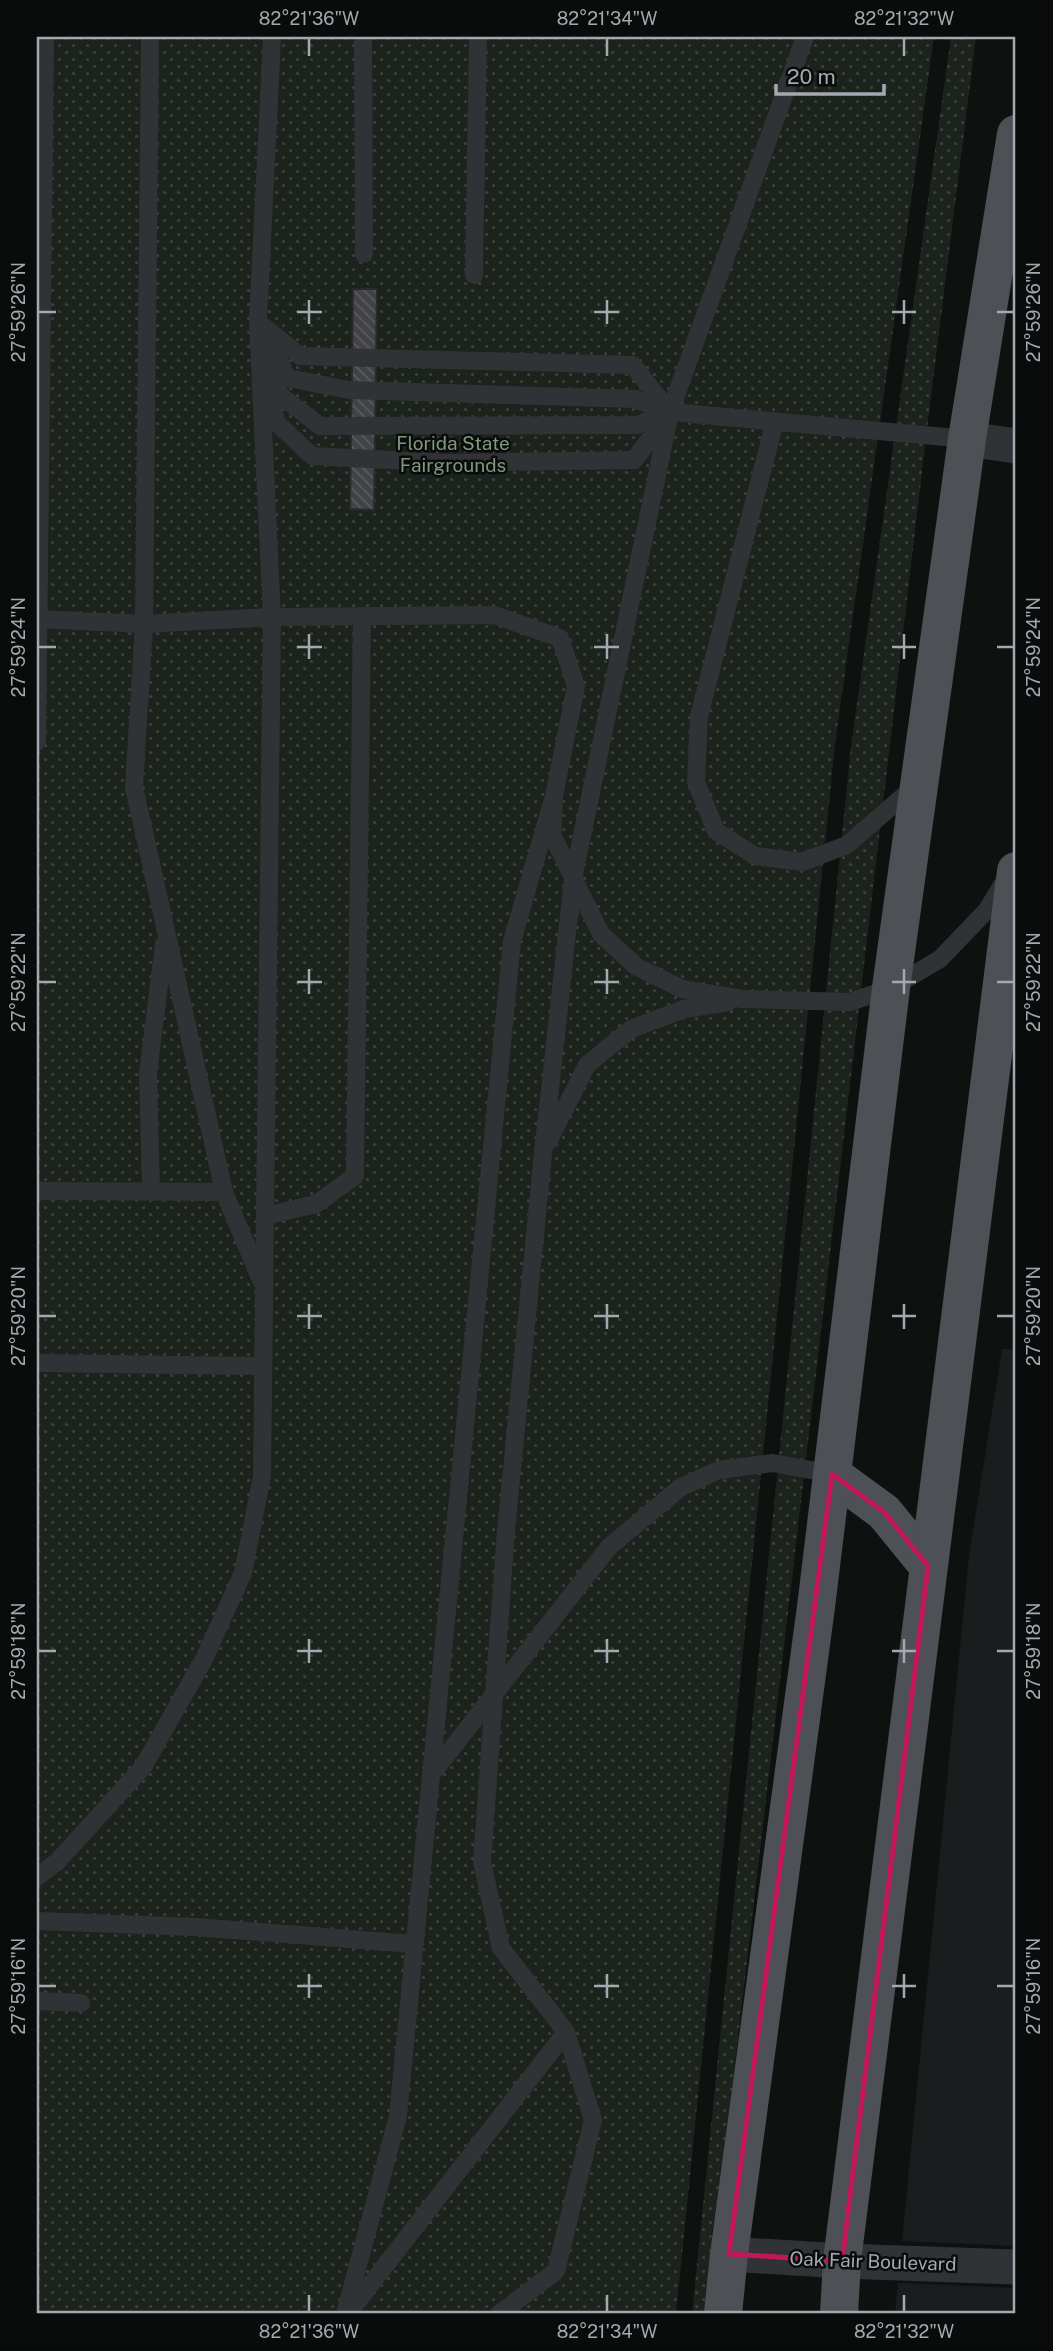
<svg xmlns="http://www.w3.org/2000/svg" width="1053" height="2351" font-family="'Public Sans',sans-serif">
  <defs>
    <pattern id="grass-dots" width="8" height="8" patternUnits="userSpaceOnUse" patternTransform="scale(1.75)"><rect width="8" height="8" fill="#1c231c"/><path d="M2 2h.1M6 6h.1" fill="none" stroke="#3a403a" stroke-width="1.8" stroke-linecap="round"/></pattern>
    <pattern id="building-back-hatch" width="6" height="6" patternUnits="userSpaceOnUse" patternTransform="scale(1.75)"><rect width="6" height="6" fill="#414346"/><path d="M-1 5l2 2M0 0l6 6M5-1l2 2" fill="none" stroke="#595b5e"/></pattern>
  </defs>
  <rect width="100%" height="100%" fill="#0f1010"/>
  <g fill="#1b1c1d">
    <path d="M1002,1349H1016V2246L902,2241L969,1556Z"/>
    <path d="M898,2283L1016,2288V2314H895Z"/>
  </g>
  <g fill="url(#grass-dots)">
    <path d="M37,37H934L835,744L676,2314H37Z"/>
    <path d="M951,37H976L927,429L726,2140L712,2233L705,2314H692L851,746Z"/>
  </g>
  <path fill="url(#building-back-hatch)" stroke="#2a2a2c" stroke-width="2" d="M353,289H377L374,510L350,509Z"/>
  <g fill="none" stroke-linecap="round" stroke-linejoin="round">
    <g stroke="#313235" stroke-width="18">
      <path d="M150,37L144,624L134,787L224,1192L261,1280"/>
      <path d="M363,37L364,254"/>
      <path d="M474,275L478,37"/>
      <path d="M258,322L300,356L633,365L668,410"/>
      <path d="M266,349L280,395L320,426L637,425L670,412"/>
      <path d="M276,356L288,378L349,390L635,399L670,412"/>
      <path d="M270,389L276,422L312,456L447,463L634,460L670,412L967,439"/>
      <path d="M775,421L699,716L696,782L716,831L755,856L802,862L847,845L915,786"/>
      <path d="M37,619L144,624L272,617L494,615L560,638L576,686L554,796L552,835L601,934L637,967L682,989L742,999L850,1002L891,988L940,959L987,910L1004,882"/>
      <path d="M37,742L45,37"/>
      <path d="M548,1142L587,1065L631,1029L684,1009L728,1002"/>
      <path d="M37,1191L224,1192"/>
      <path d="M151,1192L148,1073L164,944"/>
      <path d="M265,1216L316,1204L355,1176L362,616"/>
      <path d="M37,1363L263,1366"/>
      <path d="M431,1775L609,1547L681,1487L719,1470L773,1463L832,1474"/>
      <path d="M37,1877L57,1862L143,1767L204,1659L243,1573L262,1476L272,617L258,322L272,37"/>
      <path d="M37,1921L196,1927L413,1944"/>
      <path d="M37,2001L81,2003"/>
      <path d="M350,2311L566,2032"/>
      <path d="M345,2314L398,2116L512,941L554,796"/>
      <path d="M499,2314L556,2271L593,2120L566,2032L501,1948L482,1862L506,1530L543,1153L573,879L670,412L805,37"/>
    </g>
    <g stroke="#313235" stroke-width="35">
      <path d="M967,439L1016,446"/>
      <path d="M729,2254L842,2261L1016,2267"/>
    </g>
    <g stroke="#4d5054" stroke-width="38">
      <path d="M832,1474L884,1512L928,1566"/>
      <path d="M723,2314L729,2254L816,1607L891,988L967,439L1016,134"/>
      <path d="M839,2314L842,2261L1016,871"/>
    </g>
  </g>
  <path fill="none" stroke="#c2185b" stroke-width="5" stroke-linejoin="round" d="M832,1474L884,1512L928,1566L842,2261L729,2254Z"/>
  <path fill="none" stroke="#a2a9b0" stroke-width="2.5" d="M309,38V56M607,38V56M904,38V56M309,300V324M607,300V324M904,300V324M38,312H56M297,312H322M594,312H619M892,312H916M997,312H1014M309,634V659M607,634V659M904,634V659M38,647H56M297,647H322M594,647H619M892,647H916M997,647H1014M309,969V994M607,969V994M904,969V994M38,982H56M297,982H322M594,982H619M892,982H916M997,982H1014M309,1304V1329M607,1304V1329M904,1304V1329M38,1316H56M297,1316H322M594,1316H619M892,1316H916M997,1316H1014M309,1639V1663M607,1639V1663M904,1639V1663M38,1651H56M297,1651H322M594,1651H619M892,1651H916M997,1651H1014M309,1974V1998M607,1974V1998M904,1974V1998M38,1986H56M297,1986H322M594,1986H619M892,1986H916M997,1986H1014M309,2295V2312M607,2295V2312M904,2295V2312"/>
  <g text-anchor="middle" stroke-width="5" stroke-linejoin="round" paint-order="stroke">
    <g font-size="19" fill="#7f997b" stroke="#0a0b0b">
      <text x="453" y="450">Florida State<tspan x="453" dy="22">Fairgrounds</tspan></text>
    </g>
    <g font-size="19" fill="#a2a9b0" stroke="#0a0b0b">
      <text transform="translate(873 2261) rotate(2)" y="7">Oak Fair Boulevard</text>
    </g>
  </g>
  <rect width="1053" height="2351" fill="none" stroke="#0a0b0b" stroke-width="77"/>
  <path d="M776 84v10h108v-10" fill="none" stroke="#a2a9b0" stroke-width="3.5"/>
  <text x="787" y="84" font-size="21" fill="#a2a9b0" stroke="#0a0b0b" stroke-width="5" paint-order="stroke">20 m</text>
  <rect x="38" y="38" width="976" height="2274" fill="none" stroke="#a2a9b0" stroke-width="2.5"/>
  <g font-size="18" text-anchor="middle" fill="#a2a9b0">
    <text x="309" y="25">82°21'36"W</text>
    <text x="607" y="25">82°21'34"W</text>
    <text x="904" y="25">82°21'32"W</text>
    <text transform="translate(19 312) rotate(-90)" y="6">27°59'26"N</text>
    <text transform="translate(1034 312) rotate(-90)" y="6">27°59'26"N</text>
    <text transform="translate(19 647) rotate(-90)" y="6">27°59'24"N</text>
    <text transform="translate(1034 647) rotate(-90)" y="6">27°59'24"N</text>
    <text transform="translate(19 982) rotate(-90)" y="6">27°59'22"N</text>
    <text transform="translate(1034 982) rotate(-90)" y="6">27°59'22"N</text>
    <text transform="translate(19 1316) rotate(-90)" y="6">27°59'20"N</text>
    <text transform="translate(1034 1316) rotate(-90)" y="6">27°59'20"N</text>
    <text transform="translate(19 1651) rotate(-90)" y="6">27°59'18"N</text>
    <text transform="translate(1034 1651) rotate(-90)" y="6">27°59'18"N</text>
    <text transform="translate(19 1986) rotate(-90)" y="6">27°59'16"N</text>
    <text transform="translate(1034 1986) rotate(-90)" y="6">27°59'16"N</text>
    <text x="309" y="2338">82°21'36"W</text>
    <text x="607" y="2338">82°21'34"W</text>
    <text x="904" y="2338">82°21'32"W</text>
  </g>
</svg>
